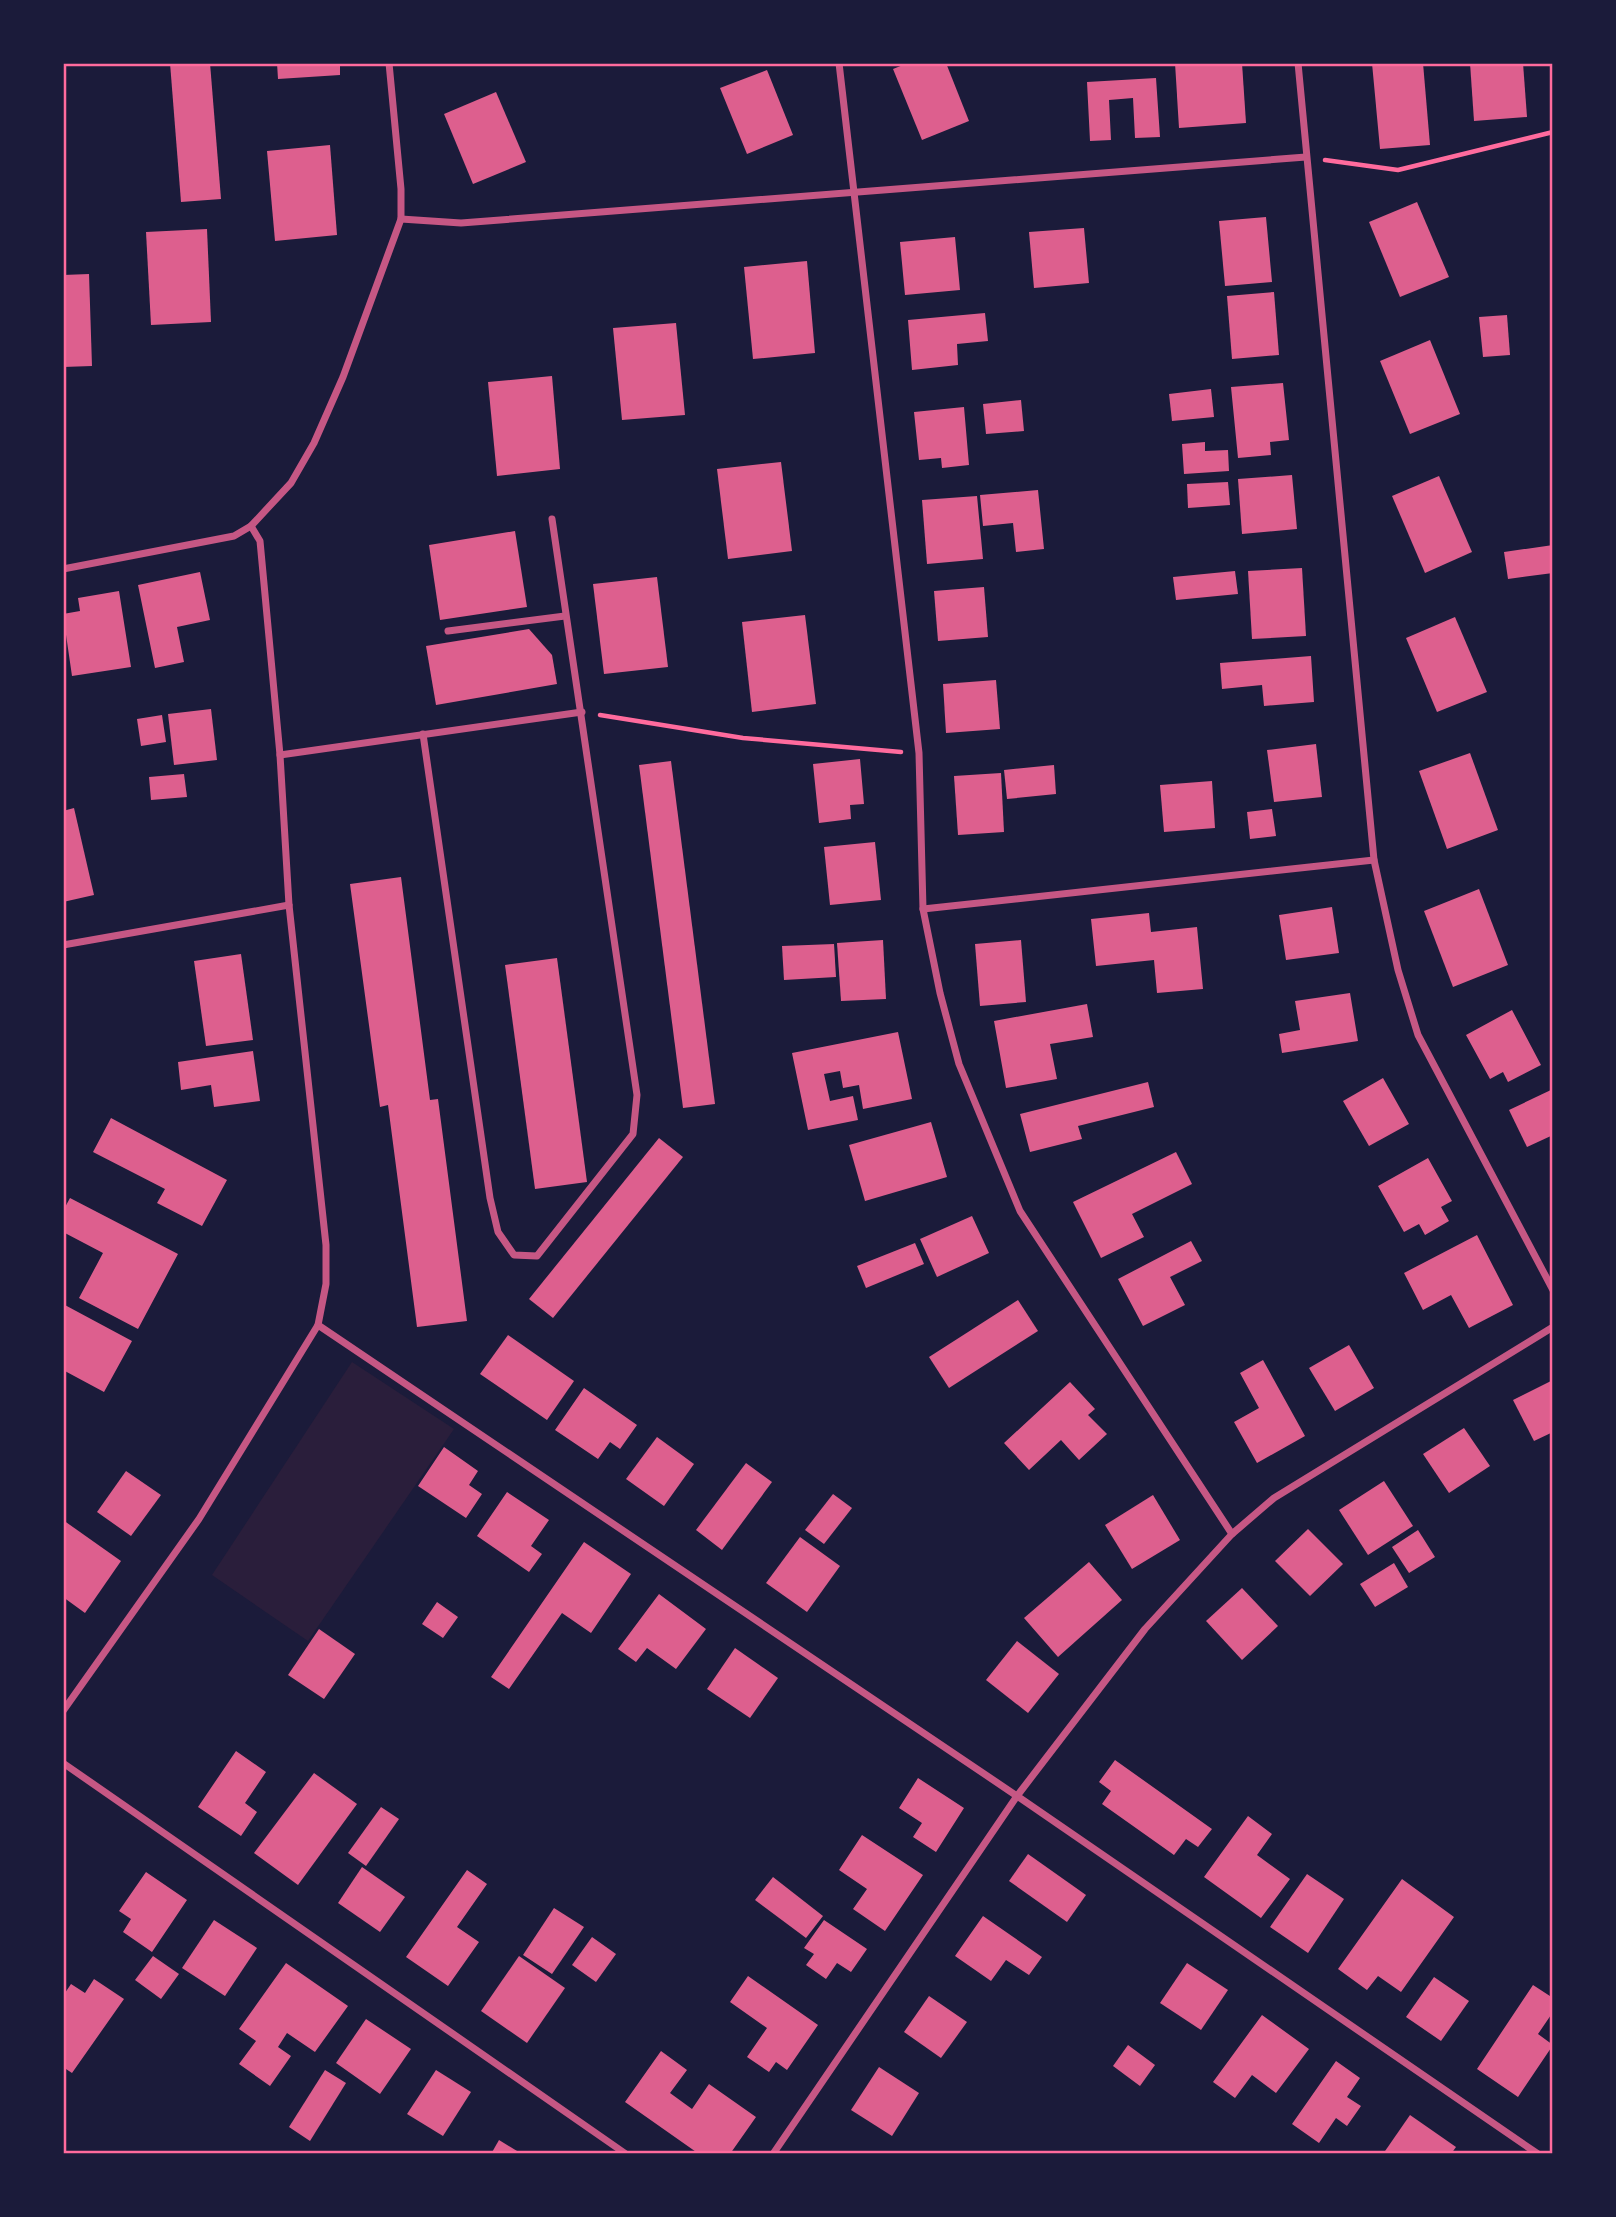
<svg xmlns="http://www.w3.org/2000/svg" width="1616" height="2217" font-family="'Roboto Condensed',sans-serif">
  <rect width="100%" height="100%" fill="#1b1b3a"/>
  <path fill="#2a1e3b" d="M352,1362L454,1429L308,1641L212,1575Z"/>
  <g fill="#dd5f8e">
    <path d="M170,63H210L221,199L181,202Z"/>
    <path d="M277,63H340V75L278,79Z"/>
    <path d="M908,63H946L969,121L922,140L893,69Z"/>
    <path d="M1175,63H1242L1246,123L1179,128Z"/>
    <path d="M1372,63H1423L1430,145L1380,149Z"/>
    <path d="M1470,63H1523L1527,117L1474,121Z"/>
    <path d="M767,70L793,135L747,154L720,88Z"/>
    <path d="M1156,78L1160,137L1135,138L1133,98L1109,100L1111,140L1090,141L1087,82Z"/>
    <path d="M496,92L526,162L473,184L444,114Z"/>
    <path d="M330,145L337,235L275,241L267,151Z"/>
    <path d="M1417,202L1449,277L1400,297L1369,222Z"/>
    <path d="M1266,217L1272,282L1225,286L1219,221Z"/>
    <path d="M1084,228L1089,283L1034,288L1029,232Z"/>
    <path d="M207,229L211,322L151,325L146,232Z"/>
    <path d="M955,237L960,290L905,295L900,242Z"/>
    <path d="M807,261L815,353L753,359L744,267Z"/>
    <path d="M89,274L92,366L63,367V275Z"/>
    <path d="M1274,292L1279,355L1232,359L1227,296Z"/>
    <path d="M985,313L988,341L957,344L958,365L912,370L908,320Z"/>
    <path d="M1507,315L1510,355L1483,357L1479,317Z"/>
    <path d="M676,323L685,415L622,420L613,328Z"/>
    <path d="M1430,340L1460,414L1410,434L1380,361Z"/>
    <path d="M552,376L560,469L497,476L488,382Z"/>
    <path d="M1283,383L1289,440L1270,442L1271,455L1238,458L1231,387Z"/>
    <path d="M1211,389L1214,417L1172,421L1169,394Z"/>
    <path d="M1021,400L1024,431L986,434L983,404Z"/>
    <path d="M964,407L969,465L942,468L941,458L919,460L914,412Z"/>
    <path d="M1205,442V451L1228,450L1229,471L1184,474L1182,444Z"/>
    <path d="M781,462L792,551L728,559L717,469Z"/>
    <path d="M1292,475L1297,529L1242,534L1238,479Z"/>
    <path d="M1439,476L1472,552L1425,573L1392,496Z"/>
    <path d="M1228,482L1230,505L1188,508L1187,484Z"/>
    <path d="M1038,490L1044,549L1016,552L1013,523L983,526L980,495Z"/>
    <path d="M977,496L983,559L927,564L922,500Z"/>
    <path d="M515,531L527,607L440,620L429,545Z"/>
    <path d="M1553,545V573L1508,579L1504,552Z"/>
    <path d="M1302,568L1306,636L1252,639L1248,571Z"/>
    <path d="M1235,571L1238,594L1176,600L1173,577Z"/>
    <path d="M200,572L210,620L177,627L184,662L155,668L138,585Z"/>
    <path d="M657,577L668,667L604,674L593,584Z"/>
    <path d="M984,587L988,637L938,641L934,591Z"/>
    <path d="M119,591L131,667L72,676L63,614L80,611L78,598Z"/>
    <path d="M805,615L816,704L752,712L742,622Z"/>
    <path d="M1455,617L1487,692L1437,712L1406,638Z"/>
    <path d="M529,629L552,655L557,684L436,705L426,646Z"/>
    <path d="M1311,656L1314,702L1264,706L1262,685L1222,689L1220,663Z"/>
    <path d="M996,680L1000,729L946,733L943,684Z"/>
    <path d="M211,709L217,760L174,765L168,714Z"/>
    <path d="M162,715L166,742L141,746L137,719Z"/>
    <path d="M1316,744L1322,797L1274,802L1267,750Z"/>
    <path d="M1470,753L1498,830L1447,849L1419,771Z"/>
    <path d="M860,759L864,804L850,805L851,819L819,823L813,764Z"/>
    <path d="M671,761L715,1104L683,1108L639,765Z"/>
    <path d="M1054,765L1056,794L1007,799L1004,770Z"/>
    <path d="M1001,773L1004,832L958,835L954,776Z"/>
    <path d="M184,774L187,797L151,800L149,777Z"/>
    <path d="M1212,781L1215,828L1164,832L1160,785Z"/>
    <path d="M74,808L94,895L63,902V811Z"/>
    <path d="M1272,809L1276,836L1250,839L1247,812Z"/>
    <path d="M875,842L881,900L830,905L824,847Z"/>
    <path d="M401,877L430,1100L438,1099L467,1321L417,1327L388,1105L380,1107L350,884Z"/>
    <path d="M1479,889L1508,965L1453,987L1424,911Z"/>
    <path d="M1332,907L1339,953L1286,960L1279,915Z"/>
    <path d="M1149,913L1151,932L1197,927L1203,989L1157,993L1154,960L1096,966L1091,919Z"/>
    <path d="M883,940L886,999L841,1001L837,943Z"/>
    <path d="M1021,940L1026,1002L980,1006L975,944Z"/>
    <path d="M834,944L836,977L784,980L782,946Z"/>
    <path d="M241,954L253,1040L206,1046L194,961Z"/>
    <path d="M557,958L587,1182L535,1189L505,965Z"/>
    <path d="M1350,993L1358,1041L1282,1053L1279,1034L1300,1030L1295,1001Z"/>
    <path d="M1087,1004L1093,1037L1050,1044L1057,1079L1006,1088L994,1021Z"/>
    <path d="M1512,1010L1541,1065L1508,1082L1503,1072L1490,1079L1466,1035Z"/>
    <path d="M898,1032L912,1099L863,1109L859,1085L843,1088L840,1071L824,1074L830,1101L853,1096L858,1120L808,1130L792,1053Z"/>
    <path d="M253,1051L260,1101L214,1107L211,1085L181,1090L178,1062Z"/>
    <path d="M1383,1078L1409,1124L1369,1146L1343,1101Z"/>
    <path d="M1148,1082L1154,1107L1078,1126L1082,1139L1030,1152L1020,1114Z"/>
    <path d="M1553,1089V1135L1527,1147L1509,1110Z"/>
    <path d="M111,1118L227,1180L202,1226L157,1203L165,1189L93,1152Z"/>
    <path d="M931,1122L947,1177L865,1201L849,1145Z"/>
    <path d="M659,1138L683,1157L553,1318L529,1299Z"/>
    <path d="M1176,1152L1192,1184L1132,1214L1144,1237L1101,1258L1073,1202Z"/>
    <path d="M1428,1158L1452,1201L1441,1207L1449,1221L1425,1235L1419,1224L1404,1232L1378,1186Z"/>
    <path d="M70,1198L178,1254L138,1329L79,1298L103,1253L63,1232V1211Z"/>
    <path d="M972,1216L989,1253L937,1277L920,1239Z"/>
    <path d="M1477,1235L1513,1305L1469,1328L1451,1295L1423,1310L1404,1273Z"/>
    <path d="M1191,1241L1202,1261L1170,1277L1185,1305L1143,1326L1118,1279Z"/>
    <path d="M915,1243L924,1264L866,1288L857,1266Z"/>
    <path d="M1018,1300L1038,1331L949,1388L929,1357Z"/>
    <path d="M63,1304L132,1341L104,1392L63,1370V1356L66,1350L63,1349Z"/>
    <path d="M508,1335L574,1381L547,1420L480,1374Z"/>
    <path d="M1349,1345L1374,1388L1335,1411L1309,1368Z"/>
    <path d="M1263,1360L1305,1436L1257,1463L1234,1422L1259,1408L1240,1373Z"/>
    <path d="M1553,1380V1432L1534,1441L1513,1400Z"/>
    <path d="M1070,1382L1095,1409L1088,1415L1107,1434L1079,1460L1061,1440L1029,1470L1004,1443Z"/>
    <path d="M584,1388L637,1425L620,1449L610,1442L598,1459L555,1430Z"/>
    <path d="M1464,1428L1490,1466L1449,1493L1423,1454Z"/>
    <path d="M657,1437L694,1464L664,1506L626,1479Z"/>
    <path d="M444,1447L478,1471L469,1485L482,1494L466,1518L418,1486Z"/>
    <path d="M746,1463L772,1482L722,1550L696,1530Z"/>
    <path d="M126,1471L161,1495L131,1536L97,1512Z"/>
    <path d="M1384,1481L1413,1526L1368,1555L1339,1510Z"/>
    <path d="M507,1492L549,1520L531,1546L542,1554L529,1572L477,1536Z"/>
    <path d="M833,1494L852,1508L824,1544L805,1530Z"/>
    <path d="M1153,1495L1180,1540L1132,1569L1105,1525Z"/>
    <path d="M63,1520L121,1561L85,1613L63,1597Z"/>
    <path d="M1308,1529L1343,1564L1310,1596L1275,1561Z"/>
    <path d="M1418,1530L1435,1557L1409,1573L1392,1547Z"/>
    <path d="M800,1537L840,1566L807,1612L766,1583Z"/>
    <path d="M584,1542L631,1574L591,1633L562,1613L509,1689L491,1677Z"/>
    <path d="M1089,1562L1122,1600L1058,1657L1024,1618Z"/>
    <path d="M1394,1563L1408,1587L1375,1607L1360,1584Z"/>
    <path d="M1242,1588L1278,1626L1242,1660L1206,1621Z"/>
    <path d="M659,1594L706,1629L676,1669L647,1648L636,1662L618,1649Z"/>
    <path d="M437,1602L458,1617L443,1638L422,1624Z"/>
    <path d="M319,1629L355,1654L324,1699L288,1675Z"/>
    <path d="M1017,1641L1059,1674L1028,1713L986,1680Z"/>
    <path d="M735,1648L778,1678L750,1718L707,1689Z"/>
    <path d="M236,1751L266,1772L245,1803L257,1812L241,1836L198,1807Z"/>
    <path d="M1115,1760L1212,1829L1198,1847L1186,1839L1174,1855L1102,1804L1111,1791L1099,1782Z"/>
    <path d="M314,1773L357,1804L298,1885L254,1853Z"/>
    <path d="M918,1778L964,1808L936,1852L913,1837L922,1823L899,1808Z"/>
    <path d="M381,1807L399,1819L366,1866L348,1853Z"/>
    <path d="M1248,1816L1272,1834L1257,1855L1290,1879L1261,1918L1204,1877Z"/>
    <path d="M862,1835L923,1875L885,1931L853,1909L867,1889L839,1870Z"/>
    <path d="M1028,1854L1086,1895L1067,1922L1009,1881Z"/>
    <path d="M362,1867L405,1897L380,1932L338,1903Z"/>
    <path d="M467,1870L487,1884L457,1927L479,1942L448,1986L406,1957Z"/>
    <path d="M146,1872L187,1900L152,1952L123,1932L131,1919L119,1911Z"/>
    <path d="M1307,1874L1344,1899L1308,1953L1270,1927Z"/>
    <path d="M773,1877L823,1916L806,1938L755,1900Z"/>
    <path d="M1402,1879L1454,1917L1401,1992L1378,1976L1367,1990L1338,1969Z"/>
    <path d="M554,1908L584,1927L552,1974L523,1955Z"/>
    <path d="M983,1916L1042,1957L1029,1975L1006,1960L991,1981L955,1956Z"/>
    <path d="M214,1920L257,1948L225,1996L182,1968Z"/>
    <path d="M824,1920L867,1949L851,1972L837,1963L826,1979L806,1965L814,1954L804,1948Z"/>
    <path d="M592,1937L616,1954L596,1982L572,1965Z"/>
    <path d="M153,1956L179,1974L161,1999L135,1980Z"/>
    <path d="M519,1956L565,1988L527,2043L481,2011Z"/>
    <path d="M286,1963L348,2006L315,2052L287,2033L278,2047L291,2056L270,2086L239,2064L256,2041L239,2029Z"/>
    <path d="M1187,1963L1228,1990L1201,2030L1160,2003Z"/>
    <path d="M748,1976L818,2025L787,2070L776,2062L769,2072L747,2057L767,2028L730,2002Z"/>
    <path d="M1434,1977L1469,2001L1441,2041L1406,2017Z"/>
    <path d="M94,1979L124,1999L72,2073L63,2067V1996L71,1984L85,1993Z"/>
    <path d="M1533,1985L1553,1998V2012L1538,2034L1553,2045L1518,2097L1477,2069Z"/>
    <path d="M929,1996L967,2022L941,2058L904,2032Z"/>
    <path d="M1262,2015L1309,2049L1276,2093L1252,2075L1235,2098L1213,2082Z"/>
    <path d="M366,2019L411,2049L380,2094L336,2063Z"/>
    <path d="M1128,2045L1155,2065L1140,2086L1113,2066Z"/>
    <path d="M661,2051L687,2070L670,2093L692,2109L709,2084L756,2117L730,2154H699L625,2102Z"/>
    <path d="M1336,2061L1360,2078L1347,2097L1361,2106L1347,2126L1336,2118L1319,2143L1292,2124Z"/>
    <path d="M879,2067L919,2093L892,2136L851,2110Z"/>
    <path d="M325,2070L346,2083L310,2141L289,2127Z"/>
    <path d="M436,2070L471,2092L443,2136L407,2114Z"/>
    <path d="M1410,2115L1456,2147L1451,2154H1383Z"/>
    <path d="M499,2140L522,2154H491Z"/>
  </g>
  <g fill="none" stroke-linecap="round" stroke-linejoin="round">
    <g stroke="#ff6b9d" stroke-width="4.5">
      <path d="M1325,160L1398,170L1553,132"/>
      <path d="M600,715L743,738L901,752"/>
    </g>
    <g stroke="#c65784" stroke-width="7">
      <path d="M839,63L919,753L923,909L940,993L959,1064L1020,1211L1232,1534"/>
      <path d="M1298,63L1374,860L1398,970L1418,1035L1553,1290"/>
      <path d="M401,219L461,223L1306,157"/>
      <path d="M63,569L234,536L251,526L291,483L314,443L343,377L401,219V189L389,63"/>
      <path d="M448,631L565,616"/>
      <path d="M423,734L490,1198L498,1232L514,1255L537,1256L633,1134L637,1095L552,519"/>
      <path d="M280,755L582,712"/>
      <path d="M923,909L1374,860"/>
      <path d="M63,945L289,905"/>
      <path d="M318,1325L1017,1796L1538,2154"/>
      <path d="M63,1711L199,1519L318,1325L326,1284V1245L289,905L280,755L260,541L251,526"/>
      <path d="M63,1763L626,2154"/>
      <path d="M773,2154L1017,1796L1145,1629L1232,1534L1274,1498L1553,1327"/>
    </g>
  </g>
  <rect width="1616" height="2217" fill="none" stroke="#1b1b3a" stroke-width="130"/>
  <rect x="65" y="65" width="1486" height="2087" fill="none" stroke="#ff6b9d" stroke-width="2.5"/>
</svg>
